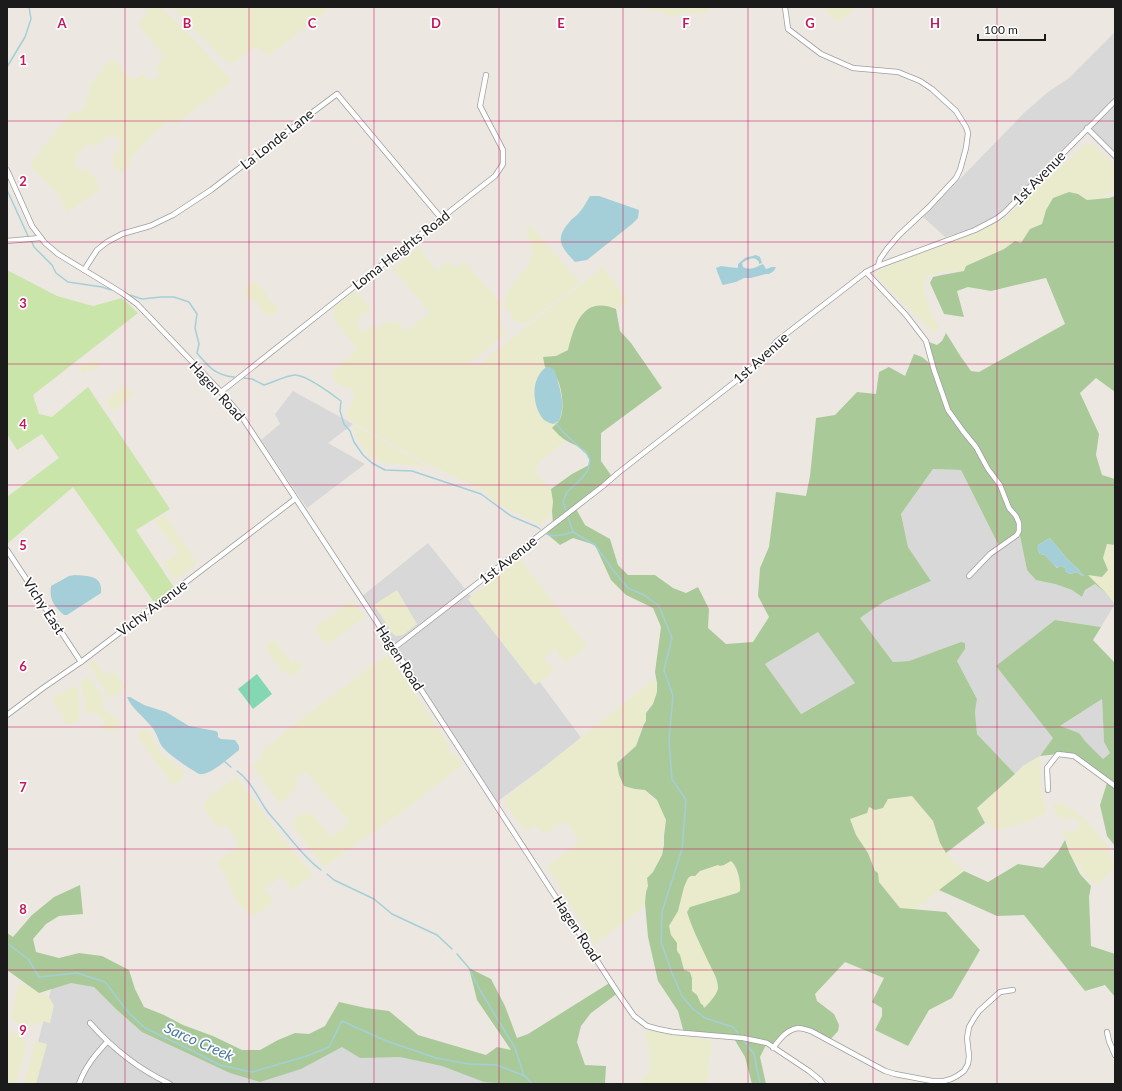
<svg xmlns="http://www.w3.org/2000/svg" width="1122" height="1091" font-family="Lato,sans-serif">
  <rect width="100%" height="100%" fill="#ece8e1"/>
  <g fill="#d9d8d8">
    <path d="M1115,32V161L1083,129L1009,205L996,216L971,229L945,237L923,217L1024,113L1048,92L1069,78Z"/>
    <path d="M293,391L353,424L328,443L365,464L307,508L261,440L280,424L275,414Z"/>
    <path d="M933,469L961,470L999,546L1019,531L1027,570L1055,584L1072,590L1082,597L1085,590L1095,584L1107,594L1115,604L1101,627L1055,620L1054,738L1040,756L1023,766L1015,774L977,734L975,712L977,699L957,661L965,649L961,642L909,661L893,662L860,618L885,601L931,581L908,547L901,514Z"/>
    <path d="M428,543L539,681L582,739L497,802L361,597Z"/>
    <path d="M818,631L856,683L800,714L765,664Z"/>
    <path d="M1102,699L1104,742L1110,753L1103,759L1085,741L1079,733L1059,727Z"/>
    <path d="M75,960L145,1018L236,1064L369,1021L546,1084H28L55,973Z"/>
  </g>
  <g fill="#eaebcd">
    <path d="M150,7H161L198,44L232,81L176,124L169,120L147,140L135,153L130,159L129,166L120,173L113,164V157L122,143L112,134L94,148L88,143L77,154L76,168L89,171L95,178L98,185L99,191L66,212L58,193L34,171L32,167V162L44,145L74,110L78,113L86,105L85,99L89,95L88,91L90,86L111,58L131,78L135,79L143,74L151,81L159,76L157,66L164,57L138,25Z"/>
    <path d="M172,7H331L270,55H267L258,49L253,48L235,62L232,63L227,62Z"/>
    <path d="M645,7H710L706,13L679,14L674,16H668L665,12L653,11Z"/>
    <path d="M822,7H859L839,21L833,18Z"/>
    <path d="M1086,144H1093L1115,165V191L1111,193L1102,198L1087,200L1078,194L1069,192L1061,195L1053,199L1046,210L1042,224L1030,229L1020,243L1014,241L1004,249L966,266L964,271H952L942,272L925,277L924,285L925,295L931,312L939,328L934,332L932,331L875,275L889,264L993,225L1005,218Z"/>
    <path d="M531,226L580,283L526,324L519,321L516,323L508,311L504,304L506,294L514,282L529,264L532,255V246L526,230Z"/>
    <path d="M419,247L437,271L448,261L455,269L464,261L502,304L500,312L501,322L502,328L506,334L471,362L475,367L603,267L628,301L616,309L607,306L593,307L582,313L570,340L568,350L556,356L558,373L566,411L561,421L552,428L566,441L538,463L535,472L542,480L551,489L553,502L552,511L547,519L540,525L493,501L486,492L436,468L431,466L354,423L350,420L346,413L351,406L354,395L352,390L343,386L334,380L331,376L333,372L338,366L357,350L334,319V308L354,292L357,293L371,309L357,319L362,333L372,326L378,327L388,321L391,323L397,322L405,331L430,313L393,269Z"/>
    <path d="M254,281L264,290L268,299L278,307V310L272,317L262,311L256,302L249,301L247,299L243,291L251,283Z"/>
    <path d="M95,360L100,366L95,370L91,369L84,374L78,366Z"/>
    <path d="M125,385L134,395L113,412L105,402Z"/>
    <path d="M354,425L428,467L383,463L368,455L355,435Z"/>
    <path d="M165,515L197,563L175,580L163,563L179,553L155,522Z"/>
    <path d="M1107,544L1115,545V604L1107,594L1087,575L1102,577L1108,570L1103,558Z"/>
    <path d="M520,559L587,646L566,663L555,649L544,658L554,671L535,685L468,599Z"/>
    <path d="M397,590L417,624L403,635L396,636L393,634L374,605Z"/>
    <path d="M352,600L365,617L329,644L325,643L314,628Z"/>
    <path d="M274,640L291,662L295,660L301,664L303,667L290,677L286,672L284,674L268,653L267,648L268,643Z"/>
    <path d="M388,655L400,671L449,745L448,753L455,754L462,765L414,803L324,867L291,824L293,821L304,812L308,815L311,812L331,837L350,822L324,793L306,771L295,779L298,785L292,791L291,795L280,804L252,765L259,762L261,758V752L288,729L375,663Z"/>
    <path d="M94,660L106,676L113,671L126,687L111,699L94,674L97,673L95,670L92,671L87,664Z"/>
    <path d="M87,678L90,679L100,693L103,699V706L105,710L116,718L122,728L109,732L102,728L104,720L101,717L92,712L85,713V699L80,682Z"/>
    <path d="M655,678L657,683L656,689L657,692L653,704L648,706L646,709V721L639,733V739L636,746L626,754L620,756L617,763L619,775L624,785L635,789L641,788L645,790L653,799L657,800L660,806L666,820L663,840L664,845L662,855L656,868L647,878L650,882L646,892V902L642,908L596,944H594L547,866L579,842L567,822L562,823L555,826L552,830L545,834L535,825L525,832L503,800Z"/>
    <path d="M75,686L78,690L79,696V722L67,725L52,699L58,695Z"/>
    <path d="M147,729L163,755L182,770L184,774V777L179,782L175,784H173L170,781L155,761L138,737L137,734L143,730Z"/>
    <path d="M1040,756L1042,795L1047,813L1027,822L997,830L985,823L980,815L941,843L946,853L964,871L914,910L900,908L879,882L878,873L875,871L868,853L856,835L850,819L867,813L869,807L888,799L912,796L933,821L939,841L1004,785L1023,766Z"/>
    <path d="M237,777L276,830L313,875L292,890L282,876L264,888L274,902L255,915H250L244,910L235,898L228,882L227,878L218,865V860L234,850L238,845L235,837L227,827L216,826L204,809L206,798Z"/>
    <path d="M1063,803L1085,819L1107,846L1112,859L1114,869L1101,881L1096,884L1082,874L1080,866L1071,856L1062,829L1072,832L1079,829L1080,823L1075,818L1060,819L1056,814L1053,804Z"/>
    <path d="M731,861L735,867L739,878L741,891L737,893L709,902L689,919L715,975L718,987L716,994L707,1006L704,1008L697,995L692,991V978L690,972L684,971L680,955L677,952V943L671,935L669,926L678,911L684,887L688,878L698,874L700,871Z"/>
    <path d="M18,983L30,987L48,996L54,1005L50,1023L43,1021L42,1022L38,1023H36L32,1026L14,1022L11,1016Z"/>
    <path d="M7,1031L20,1034L27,1046L16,1084H7Z"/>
    <path d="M644,1031H650L712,1040L707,1084H642V1080L650,1070L648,1044Z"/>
    <path d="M35,1041L47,1044L36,1084H24Z"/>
  </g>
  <path fill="#c9e5a9" d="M7,270L57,296L93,306L122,298L138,313L33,395L39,414L52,417L88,387L170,509L136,530L175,589L154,602L73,487L7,544V497L59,458L42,434L17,450L7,434Z"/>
  <g fill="#a9ca98" fill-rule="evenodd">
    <path d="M1069,192L1078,194L1087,200L1109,198L1115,196V392L1096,378L1080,393L1099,434L1096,455L1102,475L1115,479V545L1107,544L1103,558L1108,570L1102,577L1088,575L1107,594L1095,584L1085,590L1082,597L1072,590L1055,584L1036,580L1027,570L1019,531L999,546L961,470L933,469L901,514L908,547L931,581L885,601L860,618L893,662L909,661L961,642L965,643V649L957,661L977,699L975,712L977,734L1015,774L977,808L985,823L946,853L940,843L933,821L912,796L888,799L883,808L875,810L869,807L867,813L850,819L856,835L868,853L875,871L878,873L879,882L900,908L946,912L980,950L952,998L929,1010L908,1046L875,1030L882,1016V1008L872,1002L884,978L845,962L815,994L817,1001L834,1014L839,1025L838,1031L829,1041L799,1028L783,1036L773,1048L767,1043L760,1057L766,1084H752L745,1057L733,1037L684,1033L678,1011L658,981L648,937L645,903L646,892L648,886L647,878L653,872L662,855L664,845V836L666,820L657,800L645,790L635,789L624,786L619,775L617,763L636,746L644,724L646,721V713L653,704L657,692V683L655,672L661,627L653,608L626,595L611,580L595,545L573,538L560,545L547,534L553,524L552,511L553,502L551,489L572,474L589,465C592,449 577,447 567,441C561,438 556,432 552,428C554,426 557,423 559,421C565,412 562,392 559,383C557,378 554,373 551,368L545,367L543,357L556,356L568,350C574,325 583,295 616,309L620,331L631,343L662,388L601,433V461L613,478L575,507L585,525L610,539L618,565L628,575H655L673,588L686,593L698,587L709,609L708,628L726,644L753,642L769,617L758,596L760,568L769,547L776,492L806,496L810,476L816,418L835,415L857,392L876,394L879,372L889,367L905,376L914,354L922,357L934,367L929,342L937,345L942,341L946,333L961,357L971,371L979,372L1065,324L1046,278L991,291L968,287L957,291L964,317L944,314L930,283L933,277L942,275L964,271L966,266L1004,249L1015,241L1021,243L1030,229L1042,224L1046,210L1053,198ZM1050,538L1068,560L1079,570L1084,576L1081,575L1077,572L1070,574L1065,571V568L1061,566L1057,568L1045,555L1040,554L1038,550V545ZM818,632L855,683L801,714L765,664ZM731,861C738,867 741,882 740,891L737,893L690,907L687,912C692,928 700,944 707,959C711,968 718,978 718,988C718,993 708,1005 704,1008L703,1005L701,1004L697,995L692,991V978L690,972L684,970L680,955L677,951V943L671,935L669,926L678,911L684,887L688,878L691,876H695L700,871L718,865L720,866L724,865Z"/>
    <path d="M1055,620L1101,627L1093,640L1115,663V846L1107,836L1100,805L1108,780L1074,756L1058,754L1040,756L1053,738L996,666ZM1102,699L1104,742L1110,753L1103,759L1085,741L1079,733L1060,726Z"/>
    <path d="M1065,840L1069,852L1080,874L1091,886L1089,897L1091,946L1115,954V997L1105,985L1085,991L1024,915L997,916L939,890L964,871L988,882L1018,864L1043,868L1058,852Z"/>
    <path d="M80,885L83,914L59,916L46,924L33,939L36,952L59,958L79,953L102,956L129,970L135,989L144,1007L164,1015L183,1025L213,1036L242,1050H260L278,1040L295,1033L309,1034L325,1026L339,1002L366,1008L389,1011L418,1035L486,1055L497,1047L511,1050L477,1000L469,968L491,979L505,1006L517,1038L528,1034L611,982L618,993L591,1013L581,1026L577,1042L585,1065L606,1066L605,1084H513L484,1082L442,1066L400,1057L360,1058L342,1047L301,1069L260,1082L230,1073L142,1032L116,1009L94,987L71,983L39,993L7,970V933L13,937L32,915L54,897Z"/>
  </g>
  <path fill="#83d8b3" d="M257,674L272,694L253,709L238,689Z"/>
  <g fill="#a4cfd8">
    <path d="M590,196H599L639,210L638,218L632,224L587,260L575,262C560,246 554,239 571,220C573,218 576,216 578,214C583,209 586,202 590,196Z"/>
    <path d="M756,255L760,257L762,263L759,264V262C754,255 748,259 742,263L743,267C750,271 756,267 763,264L766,269L772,267H776L774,271L769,274H766L751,278H744L736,282L723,285L722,284L717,271L716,268L721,266L737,268L738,267V264L745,258Z"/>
    <path d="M546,367C551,367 553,368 555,372C560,388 566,406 559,421L553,424C550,423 547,422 544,420C532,406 530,379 546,367Z"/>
    <path d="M1050,538L1068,560L1083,574L1084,577L1077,572L1070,574L1065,571V568L1061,566L1058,568L1052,563L1045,555L1040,554L1037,548L1038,545Z"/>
    <path d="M75,575C88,576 103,575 101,593L67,615H64C54,606 49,600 51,586L69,576Z"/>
    <path d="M127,697H130L144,705L166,712L189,726L216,731L218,733V737L221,739L235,740L239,746V750C230,757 210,776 199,774C190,769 166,753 161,745C158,739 156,731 151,726C143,716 132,709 127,697Z"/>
  </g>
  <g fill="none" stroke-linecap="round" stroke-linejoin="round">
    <g stroke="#a4cfd8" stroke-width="1.5">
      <path d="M7,67L25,37L31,19L29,7"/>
      <path d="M7,190L28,236"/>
      <path d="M32,242L34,247L52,265L56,273L68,282L102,287L111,290"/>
      <path d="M130,295L142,299L161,297H174L189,302L197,314L195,328L199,344L197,353C209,367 215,375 234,377"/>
      <path d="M244,378L252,379L264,385C271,383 288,375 295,375C306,375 332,394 341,401L340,411L344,424L350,431L354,442L363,455L372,463L385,470L412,471L481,494L511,516L537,527L540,529"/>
      <path d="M556,424L564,433L587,454L590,460L588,470L582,478L567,492L563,502L566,510"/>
      <path d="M568,517L573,532L595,545L613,570L628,588L644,595L659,606L672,638L664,670L673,696L669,740L672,779L686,800L682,849L662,912L661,942L672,973L682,996L693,1009L705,1018L733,1027L738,1033"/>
      <path d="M547,534C554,538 565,534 573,532"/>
      <path d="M224,761L231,767"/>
      <path d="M237,771C250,780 257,796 265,808C270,816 277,822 283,830C295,844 306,859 321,870"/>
      <path d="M327,874L334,880L374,899L392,914L437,935L452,949"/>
      <path d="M7,943L28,959L39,977L77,973L105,982L129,1013L145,1028L193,1051L220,1065L252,1072L307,1056L329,1047L342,1021L384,1040L436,1058L469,1064L497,1065L525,1076L532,1084"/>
      <path d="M457,954L469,968L480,990L515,1048L524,1076"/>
      <path d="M744,1041L754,1054L760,1084"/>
    </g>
    <g stroke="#9f9f9f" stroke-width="6">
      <g id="minor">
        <path d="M785,7L788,29L821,54L853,68L898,72L920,81L932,89L956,111L966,127L968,133L966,148L960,170L956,178L929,207L899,235L887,249L880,259L878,266"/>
        <path d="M1087,128L1115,156"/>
        <path d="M7,170L32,226L45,243L58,254L122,293L137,304L221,392L242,417L394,648L618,993L634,1016L647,1026L658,1029L673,1032L743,1038L767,1043L809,1071L820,1080L823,1084"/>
        <path d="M7,241L40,238"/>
        <path d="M84,270L97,250L107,242L122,234L150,226L173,215L211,190L305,118L337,94L441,218"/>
        <path d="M866,272L906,315L926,341L934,370L948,410L963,431L976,447L988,469L1000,485L1009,508L1016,516L1019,523V531L1017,535L990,554L969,576"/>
        <path d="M221,392L351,289L495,176L503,164V150L480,106L486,75"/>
        <path d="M7,550L81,662"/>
        <path d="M394,648L603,486L618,473L759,363L777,341L866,272L878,266L975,230L996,219L1004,213L1115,101"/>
        <path d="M7,715L43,688L81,662L295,499"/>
        <path d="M1048,790L1047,768L1058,754L1074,756L1115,786"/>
        <path d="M90,1023C113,1049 138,1069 170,1084"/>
        <path d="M1107,1032L1109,1041L1115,1055"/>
        <path d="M773,1048C780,1039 786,1030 798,1028C802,1028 807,1030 811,1031L885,1071L895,1074L932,1081H944L951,1079L957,1076L964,1071L968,1064L969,1056L967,1038L969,1027L973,1020L979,1011L1000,992L1013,990"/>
        <path d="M79,1084C85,1067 95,1055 107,1042"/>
      </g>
    </g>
    <use href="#minor" stroke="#fff" stroke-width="4.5"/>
  </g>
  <path fill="none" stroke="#c2185b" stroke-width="1" stroke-opacity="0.55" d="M125,7V1084M249,7V1084M374,7V1084M499,7V1084M623,7V1084M748,7V1084M873,7V1084M997,7V1084M7,121H1115M7,242H1115M7,364H1115M7,485H1115M7,606H1115M7,727H1115M7,849H1115M7,970H1115"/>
  <g text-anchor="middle" stroke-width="3.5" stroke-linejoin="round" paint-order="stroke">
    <g font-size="14" fill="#1b1b1b" stroke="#fff">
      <text transform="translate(277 139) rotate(-38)" y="5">La Londe Lane</text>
      <text transform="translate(1039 178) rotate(-46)" y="5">1st Avenue</text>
      <text transform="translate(401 250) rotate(-38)" y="5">Loma Heights Road</text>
      <text transform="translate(761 358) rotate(-42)" y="5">1st Avenue</text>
      <text transform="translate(217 391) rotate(48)" y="5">Hagen Road</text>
      <text transform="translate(508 560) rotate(-38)" y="5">1st Avenue</text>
      <text transform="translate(44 606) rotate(57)" y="5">Vichy East</text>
      <text transform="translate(152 608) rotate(-37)" y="5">Vichy Avenue</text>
      <text transform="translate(400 658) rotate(57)" y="5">Hagen Road</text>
      <text transform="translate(577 929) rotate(57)" y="5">Hagen Road</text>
    </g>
    <g font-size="15" font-style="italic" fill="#4b789e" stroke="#fff">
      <text transform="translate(199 1042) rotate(24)" y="5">Sarco Creek</text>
    </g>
  </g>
  <g font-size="13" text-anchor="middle" font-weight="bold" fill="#c2185b" stroke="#fff" stroke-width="3.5" stroke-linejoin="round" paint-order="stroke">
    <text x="62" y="28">A</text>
    <text x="187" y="28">B</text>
    <text x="312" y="28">C</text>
    <text x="436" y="28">D</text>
    <text x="561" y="28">E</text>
    <text x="686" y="28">F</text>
    <text x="810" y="28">G</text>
    <text x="935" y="28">H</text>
    <text x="23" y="65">1</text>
    <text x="23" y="186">2</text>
    <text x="23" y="308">3</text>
    <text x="23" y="429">4</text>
    <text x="23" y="550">5</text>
    <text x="23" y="671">6</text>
    <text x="23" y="792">7</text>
    <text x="23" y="914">8</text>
    <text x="23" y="1035">9</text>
  </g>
  <rect width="1122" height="1091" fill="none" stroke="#1b1b1b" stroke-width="16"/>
  <path d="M978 34v6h67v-6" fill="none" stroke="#1b1b1b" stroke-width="2"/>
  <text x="984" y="34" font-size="12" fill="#1b1b1b" stroke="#ffffff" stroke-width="3" paint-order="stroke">100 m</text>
</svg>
